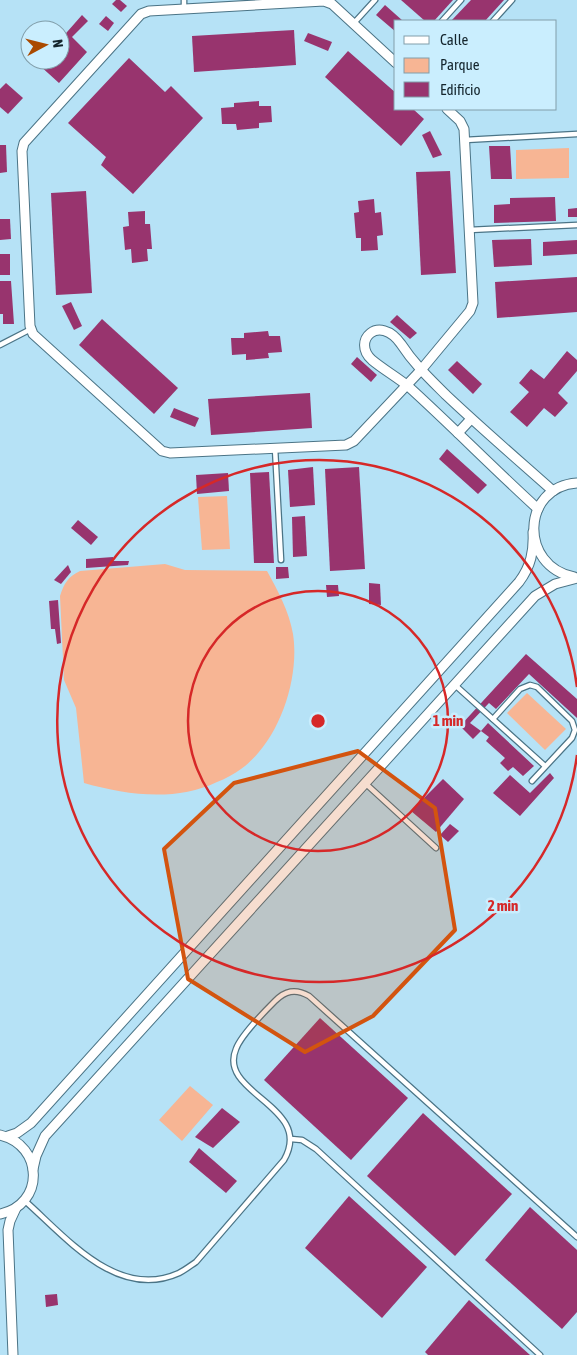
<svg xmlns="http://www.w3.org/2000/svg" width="577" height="1355" font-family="'Asap Condensed',sans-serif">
  <rect width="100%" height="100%" fill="#b6e2f6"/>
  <g fill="#f7b594">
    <path d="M569,148V178L516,179V150Z"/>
    <path d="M227,496L230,549L202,550L198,497Z"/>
    <path d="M165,564L185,570L267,571C278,591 289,611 293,634C300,679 279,742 241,769C234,774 225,779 217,782C175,802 127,795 84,783L76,708L64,680L60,596C64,583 68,577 80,571Z"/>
    <path d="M527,693L566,729L545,750L507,713Z"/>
    <path d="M190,1086L213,1105L182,1141L159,1120Z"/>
  </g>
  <g fill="#98346e">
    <path d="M116,0H120L127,6L121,12L112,4Z"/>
    <path d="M401,0H453L434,21H425Z"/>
    <path d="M471,0H504L485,21H451Z"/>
    <path d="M385,5L403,21H396V32L376,15Z"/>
    <path d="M82,15L88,21L72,37L87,52L59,83L38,64L42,60H60V40Z"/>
    <path d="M106,16L114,23L108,31L99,24Z"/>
    <path d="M294,30L296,65L194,72L192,36Z"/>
    <path d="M308,33L332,42L328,51L304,41Z"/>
    <path d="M348,51L396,93V109H413L424,119L401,146L325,77Z"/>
    <path d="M129,58L165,92L171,86L203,118L133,194L101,165L106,157L68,123Z"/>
    <path d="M6,83L23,98L8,114L0,107V89Z"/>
    <path d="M259,101V106H271L272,122L259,123V128L237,130L236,124H222L221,108L234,107V103Z"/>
    <path d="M430,131L442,155L433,158L422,135Z"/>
    <path d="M0,145H6L7,172L0,173Z"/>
    <path d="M489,146H510L512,179H491Z"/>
    <path d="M450,171L456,273L421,275L416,172Z"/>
    <path d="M86,191L92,293L56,295L51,193Z"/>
    <path d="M555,197L556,221L494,223V205L510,204V198Z"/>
    <path d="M374,199L375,213L381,212L383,235L377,236L378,250L361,251V238H356L354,213L359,212L358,201Z"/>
    <path d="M577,208V217H568V209Z"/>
    <path d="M145,211V224H150L152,249H147L148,261L132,263L131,249L125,250L123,227L129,226L128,212Z"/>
    <path d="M0,219H10L11,239L0,240Z"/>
    <path d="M531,239L532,265L494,267L492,240Z"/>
    <path d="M577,240V254L543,256V242Z"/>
    <rect x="0" y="254" width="10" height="21"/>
    <path d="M577,277V312L497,318L495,282Z"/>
    <path d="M0,281H11L14,324H3V314H0Z"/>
    <path d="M71,302L82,326L74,330L62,306Z"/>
    <path d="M397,315L417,333L410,339L390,322Z"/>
    <path d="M102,319L178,388L154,414L79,345Z"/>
    <path d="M268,331L269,336H280L282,352L268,353L269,358L246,360V354L232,355L231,338H244V333Z"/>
    <path d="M567,351L577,360V371L558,393L568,403L555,417L544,408L527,427L510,412L529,392L519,383L531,369L544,379Z"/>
    <path d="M357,357L377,375L371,382L351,364Z"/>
    <path d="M457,361L482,384L473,394L448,370Z"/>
    <path d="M310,393L312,428L211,435L208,399Z"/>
    <path d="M174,408L199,418L195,427L170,417Z"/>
    <path d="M447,449L487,485L478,494L439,459Z"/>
    <path d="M313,467L315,505L290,507L288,470Z"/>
    <path d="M359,467L365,569L330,571L325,469Z"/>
    <path d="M269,472L274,563H254L250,473Z"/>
    <path d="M228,473L229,491L197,494L196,475Z"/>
    <path d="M305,516L307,556L293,557L292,517Z"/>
    <path d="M78,520L98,537L91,545L71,528Z"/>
    <path d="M113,557V561H129L128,565L86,568V559Z"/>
    <path d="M68,565L71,572L61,584L54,580Z"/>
    <path d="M276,567H288L289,578L276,579Z"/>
    <path d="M369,583L380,584L381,605L369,604Z"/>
    <path d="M326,585H338L339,596L327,597Z"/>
    <path d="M58,600L61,643L57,644L55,629H51L49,601Z"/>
    <path d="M526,654L577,699V718L529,674L496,709L489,703L470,723L481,731L473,739L460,726Z"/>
    <path d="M488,723L534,766L523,776L513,767L508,771L500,763L505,758L486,741L489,737L481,731Z"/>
    <path d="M550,773L554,778L520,816L493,793L510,775L530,793Z"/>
    <path d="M443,779L464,799L436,832L411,811Z"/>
    <path d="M450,824L459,831L448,842L440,835Z"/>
    <path d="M320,1018L408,1098L351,1160L264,1080Z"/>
    <path d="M222,1108L240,1122L213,1148L195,1137Z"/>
    <path d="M423,1113L512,1194L455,1256L367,1176Z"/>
    <path d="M199,1148L237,1181L226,1193L189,1162Z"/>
    <path d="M349,1196L427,1267L382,1318L305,1248Z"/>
    <path d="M530,1207L577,1250V1312L562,1329L485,1260Z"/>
    <path d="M57,1294L58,1305L46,1307L45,1295Z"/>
    <path d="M469,1300L530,1355H428L425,1352Z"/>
  </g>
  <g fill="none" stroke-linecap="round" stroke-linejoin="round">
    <g stroke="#4b7486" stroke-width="7">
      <g id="lane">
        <path d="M184,0V9"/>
        <path d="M442,21L461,0"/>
        <path d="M493,21L512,0"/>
        <path d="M354,23L375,0"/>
        <path d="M465,140L577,134"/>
        <path d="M469,230L577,225"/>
        <path d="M0,345L31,329"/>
        <path d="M275,448L281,560"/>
        <path d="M455,685L545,766"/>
        <path d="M493,719L520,689L530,685L537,687L572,721L575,730L572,738L532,781"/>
        <path d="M365,783L436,848"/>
        <path d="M291,1139L302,1140L316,1149L540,1355"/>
        <path d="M24,1200C66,1237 117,1301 179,1273C185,1270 190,1266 196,1262L284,1160C315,1106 217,1094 236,1049C241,1035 264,1012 275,1001C285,991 295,988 309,996L577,1237"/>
      </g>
    </g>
    <g stroke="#4b7486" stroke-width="11">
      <g id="street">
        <path d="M396,63L332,4L324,1L149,11L141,14L24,143L22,151L30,326L33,334L162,451L170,453L346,445L354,441L421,370L470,311L473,303L464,129L460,121L447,109"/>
        <path d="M458,433L471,419"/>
        <path d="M538,509C494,469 453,427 409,387C397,377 384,370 372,360C351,341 379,313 401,344C414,364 430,379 446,395C481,428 517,459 553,491"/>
        <path d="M574,577C519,566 521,487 577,483"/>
        <path d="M0,1135C44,1145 45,1205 0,1214"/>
        <path d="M8,1136L17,1133L31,1123L519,582C531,566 534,551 533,532"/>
        <path d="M33,1169L36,1156L45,1136L535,596L555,584L577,578"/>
        <path d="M13,1355L8,1230L10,1221L16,1208"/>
      </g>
    </g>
    <use href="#lane" stroke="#fff" stroke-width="4.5"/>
    <use href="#street" stroke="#fff" stroke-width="9"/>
  </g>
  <path fill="#d3540f" fill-opacity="0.2" stroke="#d3540f" stroke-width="4" stroke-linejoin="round" d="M358,751L435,808L455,930L373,1016L305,1052L188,979L164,849L234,783Z"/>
  <g fill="none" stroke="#d62828" stroke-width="2.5">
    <circle cx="318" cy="721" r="130"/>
    <path d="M577 755A261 261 0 1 1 577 687"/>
  </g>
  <circle cx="318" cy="721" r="8" fill="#d62828" stroke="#caeefe" stroke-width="2.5"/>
  <g font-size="15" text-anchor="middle" font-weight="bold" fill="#d62828" stroke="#caeefe" stroke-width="5" stroke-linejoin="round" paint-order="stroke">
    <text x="448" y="726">1 min</text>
    <text x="503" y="911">2 min</text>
  </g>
  <rect x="394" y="20" width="162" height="90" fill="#caeefe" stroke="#819eaa"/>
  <rect x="404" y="36" width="25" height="8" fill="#ffffff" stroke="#819eaa"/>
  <text x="440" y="45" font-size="15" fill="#14252d">Calle</text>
  <rect x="404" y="58" width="25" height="15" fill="#f7b594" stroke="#819eaa"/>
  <text x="440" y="70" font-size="15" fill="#14252d">Parque</text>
  <rect x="404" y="82" width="25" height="15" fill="#98346e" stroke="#819eaa"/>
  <text x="440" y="95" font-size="15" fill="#14252d">Edificio</text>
  <g transform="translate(45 45) rotate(83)"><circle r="24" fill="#caeefe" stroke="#819eaa"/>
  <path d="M0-4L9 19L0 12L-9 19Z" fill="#aa4a00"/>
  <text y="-8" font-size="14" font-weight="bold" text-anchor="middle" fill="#14252d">N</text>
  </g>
</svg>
